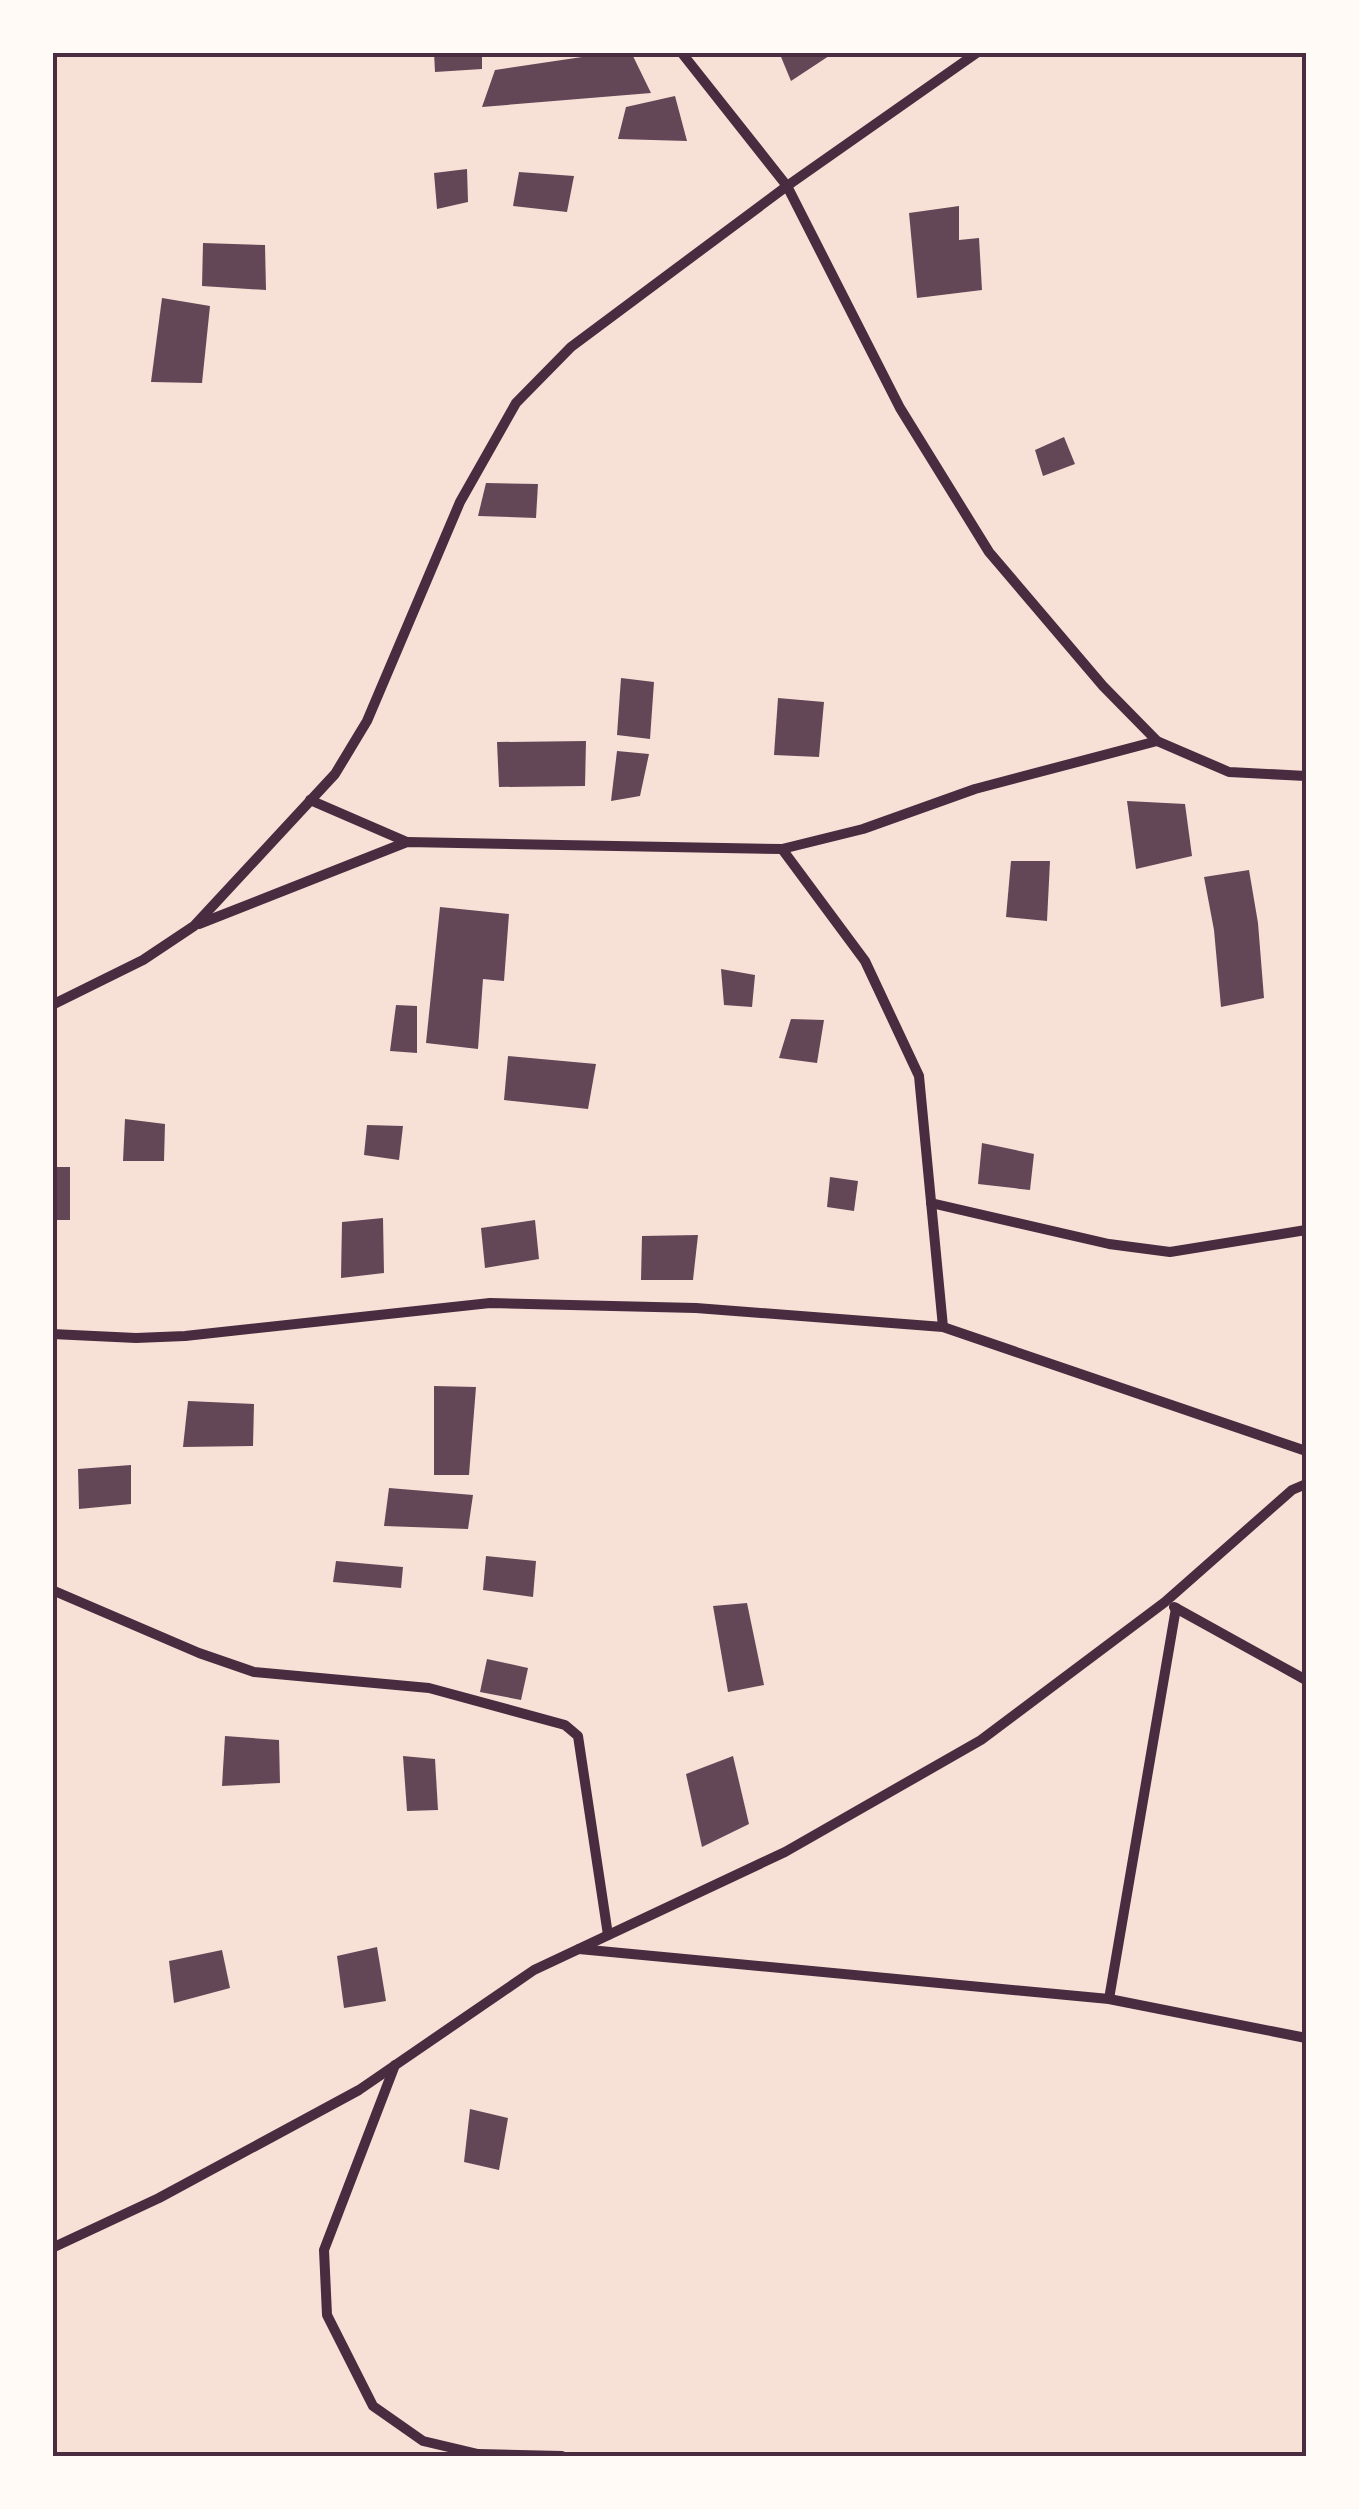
<svg xmlns="http://www.w3.org/2000/svg" width="1359" height="2509" font-family="'Times New Roman',serif">
  <rect width="100%" height="100%" fill="#f7e1d7"/>
  <g fill="#644757">
    <path d="M434,52H482V69L435,72Z"/>
    <path d="M581,52H631L651,93L482,107L495,70L582,57Z"/>
    <path d="M779,52H835L791,81Z"/>
    <path d="M675,96L687,141L618,139L626,107Z"/>
    <path d="M467,169L468,202L437,209L434,173Z"/>
    <path d="M519,172L574,176L567,212L513,206Z"/>
    <path d="M959,206V240L979,238L982,290L917,298L909,213Z"/>
    <path d="M203,243L265,245L266,290L202,286Z"/>
    <path d="M162,298L210,306L202,383L151,382Z"/>
    <path d="M1064,437L1075,464L1043,476L1035,450Z"/>
    <path d="M486,483L538,484L536,518L478,516Z"/>
    <path d="M621,678L654,682L650,739L617,735Z"/>
    <path d="M778,698L824,702L819,757L774,755Z"/>
    <path d="M586,741L585,786L499,787L497,742Z"/>
    <path d="M617,751L649,754L640,796L611,801Z"/>
    <path d="M1127,801L1185,804L1192,856L1136,869Z"/>
    <path d="M1011,861H1050L1047,921L1006,917Z"/>
    <path d="M1249,870L1258,923L1264,998L1221,1007L1214,930L1204,877Z"/>
    <path d="M440,907L509,914L504,981L483,979L478,1049L426,1043Z"/>
    <path d="M721,969L755,975L752,1007L724,1005Z"/>
    <path d="M396,1005L417,1006V1053L390,1051Z"/>
    <path d="M791,1019L824,1020L817,1063L779,1058Z"/>
    <path d="M508,1056L596,1064L588,1109L504,1100Z"/>
    <path d="M125,1119L165,1124L164,1161H123Z"/>
    <path d="M367,1125L403,1126L399,1160L364,1155Z"/>
    <path d="M982,1143L1034,1154L1030,1190L978,1184Z"/>
    <rect x="52" y="1167" width="18" height="53"/>
    <path d="M830,1177L858,1181L854,1211L827,1207Z"/>
    <path d="M383,1218L384,1273L341,1278L342,1222Z"/>
    <path d="M535,1220L539,1259L485,1268L481,1228Z"/>
    <path d="M698,1235L693,1280H641L642,1236Z"/>
    <path d="M434,1386L476,1387L469,1475H434Z"/>
    <path d="M188,1401L254,1404L253,1446L183,1447Z"/>
    <path d="M131,1465V1504L79,1509L78,1469Z"/>
    <path d="M389,1488L473,1495L468,1529L384,1526Z"/>
    <path d="M486,1556L536,1561L533,1597L483,1590Z"/>
    <path d="M336,1561L403,1567L401,1588L333,1582Z"/>
    <path d="M747,1603L764,1685L728,1692L713,1606Z"/>
    <path d="M487,1659L528,1668L521,1700L480,1692Z"/>
    <path d="M225,1736L279,1740L280,1783L222,1786Z"/>
    <path d="M403,1756L435,1759L438,1810L407,1811Z"/>
    <path d="M733,1756L749,1824L702,1847L686,1774Z"/>
    <path d="M377,1947L386,2001L344,2008L337,1956Z"/>
    <path d="M222,1950L230,1988L174,2003L169,1961Z"/>
    <path d="M470,2109L508,2118L499,2170L464,2162Z"/>
  </g>
  <g fill="none" stroke-linecap="round" stroke-linejoin="round">
    <g stroke="#4a2c40" stroke-width="10">
      <path d="M681,52L787,186L900,408L989,552L1103,686L1157,741L1229,772L1306,776"/>
      <path d="M310,800L407,842"/>
      <path d="M782,849L865,961L919,1076L943,1327"/>
      <path d="M199,924L407,842L782,849L863,829L975,789L1157,741"/>
      <path d="M52,1005L143,960L194,926L335,774L367,721L460,502L516,403L571,347L787,186L978,52"/>
      <path d="M931,1203L1109,1244L1170,1252L1306,1230"/>
      <path d="M52,1334L136,1338L185,1336L490,1303L696,1308L943,1327L1306,1451"/>
      <path d="M52,1590L199,1653L254,1672L429,1688L565,1725L578,1736L608,1935"/>
      <path d="M1174,1607L1306,1680"/>
      <path d="M579,1949L1109,1999L1306,2038"/>
      <path d="M1109,1999L1176,1608"/>
      <path d="M395,2065L324,2250L327,2315L373,2406L423,2441L478,2454L562,2456"/>
      <path d="M52,2248L159,2198L359,2090L534,1970L785,1852L981,1740L1165,1602L1292,1490L1306,1484"/>
    </g>
  </g>
  <rect width="1359" height="2509" fill="none" stroke="#fffaf5" stroke-width="110"/>
  <rect x="55" y="55" width="1249" height="2399" fill="none" stroke="#4a2c40" stroke-width="4"/>
</svg>
